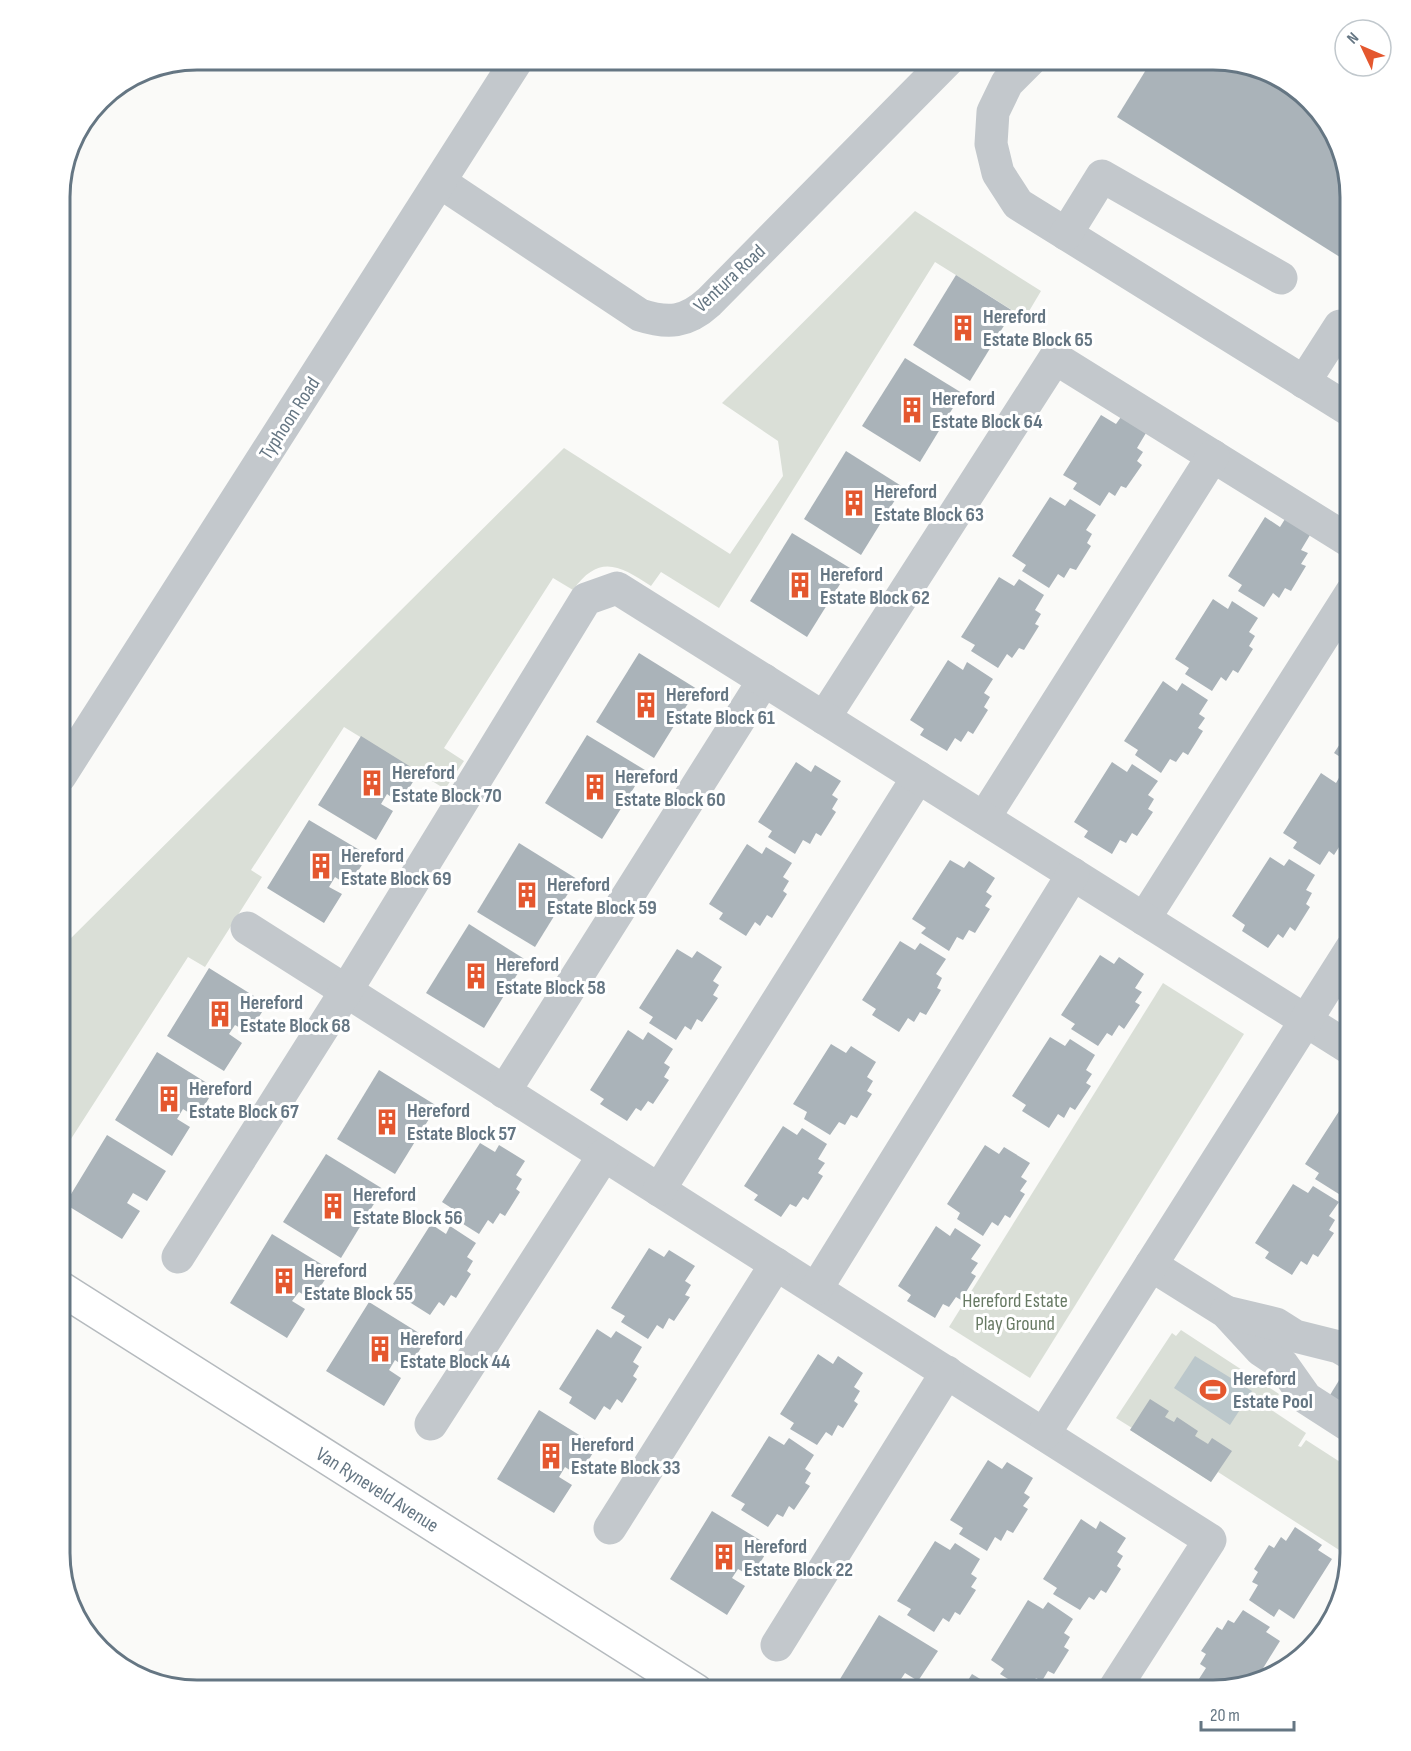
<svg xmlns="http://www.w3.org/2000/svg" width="1411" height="1751" font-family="'Sofia Sans Condensed',sans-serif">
  <rect width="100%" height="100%" fill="#fafaf8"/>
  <g fill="#dadfd7">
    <path d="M915,211L1041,291L1025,318L935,262L719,608L661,572L651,586C619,565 599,554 573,590L553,578L444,748L464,761L445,789L344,727L251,870L262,877L205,967L188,957L60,1156V949L564,448L730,554L783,476L778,441L722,403Z"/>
    <path d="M1163,983L1244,1034L1030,1378L949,1327Z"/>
    <path d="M1181,1330L1279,1394L1270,1409L1306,1433L1298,1446L1301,1447L1306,1440L1351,1469L1350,1557L1218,1472L1211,1482L1130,1430L1132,1428L1116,1418L1172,1333L1176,1336Z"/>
  </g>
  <path fill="#bbc7cb" d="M1195,1356L1252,1391L1230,1425L1174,1388Z"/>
  <g fill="#aab3b9">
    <path d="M1152,60H1222L1282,78L1328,121L1351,198V264L1117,117Z"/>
    <path d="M956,275L1013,311L970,381L913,345Z"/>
    <path d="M905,358L962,393L920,462L862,426Z"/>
    <path d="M1101,415L1116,424L1121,417L1146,433L1137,448L1143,452L1137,461L1142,465L1126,488L1121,486L1115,496L1109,492L1100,506L1073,489L1077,483L1063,475Z"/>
    <path d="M846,451L903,487L861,555L804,519Z"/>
    <path d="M1050,497L1065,506L1070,499L1096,515L1086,530L1092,534L1087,543L1091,546L1076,570L1070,568L1064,578L1058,574L1049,588L1022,571L1026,565L1012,556Z"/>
    <path d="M1265,517L1280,527L1285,519L1310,535L1301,550L1308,553L1301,564L1306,566L1291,591L1285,588L1279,598L1273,593L1264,607L1238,591L1242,585L1228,576Z"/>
    <path d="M792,533L850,568L807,637L750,601Z"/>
    <path d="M999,577L1014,586L1019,579L1044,595L1035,610L1041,614L1035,624L1039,626L1024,650L1019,648L1012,658L1007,654L998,668L971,651L975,645L961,637Z"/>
    <path d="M1213,599L1228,609L1232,601L1258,618L1249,632L1255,636L1249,646L1253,649L1238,673L1233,670L1226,681L1221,677L1212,691L1185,674L1189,668L1175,659Z"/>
    <path d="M639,653L697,689L654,758L596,722Z"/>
    <path d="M948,660L963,670L967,662L993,679L984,693L990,697L984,707L988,710L973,734L968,731L961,742L955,738L947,751L920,735L924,729L910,720Z"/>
    <path d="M1163,681L1177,691L1182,683L1208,700L1199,714L1205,718L1198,728L1203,731L1188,755L1183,752L1176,762L1170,759L1161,773L1135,755L1138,750L1124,741Z"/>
    <path d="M1351,727V772L1345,767L1348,762L1334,753Z"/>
    <path d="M587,735L645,770L602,839L545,803Z"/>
    <path d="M361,736L419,772L400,803L387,794L381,804L393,811L376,840L318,805Z"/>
    <path d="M796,762L811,772L815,765L841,781L832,795L838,799L832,809L836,812L821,836L816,833L810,844L803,840L795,854L768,837L772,831L758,822Z"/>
    <path d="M1112,762L1127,772L1132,764L1158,781L1148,795L1154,799L1148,809L1153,812L1137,836L1132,833L1126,843L1120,840L1112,854L1084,837L1088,831L1074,822Z"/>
    <path d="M1321,773L1336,783L1340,776L1351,782V839L1346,847L1341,844L1334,855L1329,851L1320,865L1293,848L1297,842L1283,833Z"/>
    <path d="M309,820L368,855L349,886L335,877L329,887L342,894L324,923L267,888Z"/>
    <path d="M519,843L577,879L535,947L477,912Z"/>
    <path d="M747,844L762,854L766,847L792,863L783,877L789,881L783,891L787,894L772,918L767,915L760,926L755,922L746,936L719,919L723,913L709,904Z"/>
    <path d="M1270,857L1284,866L1289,859L1315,875L1306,890L1312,893L1306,904L1310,907L1295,931L1290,927L1283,938L1278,934L1268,948L1242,931L1245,925L1232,916Z"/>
    <path d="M950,860L964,868L969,861L995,878L986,892L992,896L985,906L990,909L975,933L969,930L963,940L957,937L949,951L921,933L926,928L912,919Z"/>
    <path d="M469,924L526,960L484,1028L426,993Z"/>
    <path d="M900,941L915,950L920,943L946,959L936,974L942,978L937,988L941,990L926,1015L920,1012L914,1022L908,1018L899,1032L872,1015L876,1009L862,1000Z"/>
    <path d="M677,949L692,958L697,951L722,967L713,981L719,985L713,995L718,998L702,1022L697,1019L691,1030L685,1026L676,1040L649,1023L653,1017L639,1008Z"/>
    <path d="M1100,955L1114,964L1119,957L1144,974L1135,988L1142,992L1135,1002L1140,1005L1124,1029L1119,1025L1112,1036L1107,1033L1098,1046L1071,1029L1075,1024L1061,1015Z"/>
    <path d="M209,968L267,1004L249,1033L235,1025L229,1034L242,1043L224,1071L167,1036Z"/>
    <path d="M628,1030L643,1040L648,1032L673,1049L664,1063L670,1067L664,1077L669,1080L653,1104L648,1101L641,1111L636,1108L627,1121L600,1104L604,1099L590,1090Z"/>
    <path d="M1050,1037L1065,1046L1070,1039L1095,1055L1086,1070L1092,1074L1086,1083L1091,1086L1075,1110L1070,1107L1064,1118L1058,1114L1049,1128L1022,1111L1026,1105L1012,1096Z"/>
    <path d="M831,1044L846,1053L851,1046L876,1062L867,1077L873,1081L867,1091L872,1094L857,1118L851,1115L845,1125L839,1122L830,1135L804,1119L807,1112L793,1104Z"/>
    <path d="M157,1052L215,1088L197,1118L183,1109L177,1119L190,1127L172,1156L115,1120Z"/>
    <path d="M379,1070L437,1106L395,1174L337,1139Z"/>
    <path d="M1343,1105L1351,1110V1182L1342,1196L1315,1179L1319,1173L1305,1164Z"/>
    <path d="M783,1126L797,1135L802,1128L827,1144L818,1159L825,1163L818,1173L823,1176L808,1200L803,1197L796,1207L790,1204L781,1217L754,1200L758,1195L744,1186Z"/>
    <path d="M107,1135L166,1171L147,1201L133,1193L127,1203L140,1211L122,1239L65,1204Z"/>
    <path d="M480,1143L495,1152L499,1145L525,1161L516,1175L522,1179L516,1189L520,1192L505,1216L500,1213L493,1224L488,1220L479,1234L452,1217L456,1211L442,1202Z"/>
    <path d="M985,1145L999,1154L1004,1147L1030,1163L1021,1177L1027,1181L1020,1191L1025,1194L1010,1218L1005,1215L998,1226L992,1222L983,1236L957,1219L960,1213L947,1204Z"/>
    <path d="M326,1154L383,1189L341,1258L283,1222Z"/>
    <path d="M1293,1184L1308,1193L1313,1186L1339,1202L1329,1216L1335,1220L1329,1230L1334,1233L1318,1257L1313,1254L1307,1265L1301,1261L1292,1275L1265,1258L1269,1252L1255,1243Z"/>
    <path d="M431,1224L446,1234L450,1226L476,1243L467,1257L473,1261L467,1271L471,1274L456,1298L451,1295L444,1306L439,1302L430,1315L403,1298L407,1293L393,1284Z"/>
    <path d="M936,1226L950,1236L955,1228L981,1245L971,1259L978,1263L971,1273L976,1276L961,1300L956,1297L949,1307L943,1304L935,1318L907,1301L911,1295L898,1286Z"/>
    <path d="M272,1234L331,1270L312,1300L299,1292L292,1301L305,1309L287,1338L230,1303Z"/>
    <path d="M649,1248L664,1257L669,1250L695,1266L685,1281L691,1285L685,1295L690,1297L674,1321L669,1318L663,1329L657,1325L648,1339L621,1322L625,1316L611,1308Z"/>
    <path d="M369,1302L427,1338L408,1369L395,1360L389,1370L401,1378L384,1406L326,1371Z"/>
    <path d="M597,1329L611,1338L616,1331L642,1347L633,1362L639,1366L633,1376L637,1379L622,1403L617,1399L610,1410L604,1406L595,1420L569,1403L572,1397L559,1389Z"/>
    <path d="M818,1354L833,1364L838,1356L863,1373L854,1387L860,1391L854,1401L858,1404L843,1428L838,1425L832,1436L826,1432L817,1445L790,1429L794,1423L780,1414Z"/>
    <path d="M1346,1369L1351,1372V1408L1330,1395Z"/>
    <path d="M1150,1399L1169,1411L1165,1417L1174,1422L1177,1417L1198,1431L1195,1436L1208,1444L1212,1438L1232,1451L1211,1482L1130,1430Z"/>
    <path d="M539,1410L597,1446L579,1476L565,1467L559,1477L572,1485L554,1513L497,1479Z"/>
    <path d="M769,1436L784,1445L789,1438L814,1455L805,1469L811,1473L805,1483L810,1486L794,1510L789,1506L783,1517L777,1514L768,1527L741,1510L745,1504L731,1496Z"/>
    <path d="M988,1460L1002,1469L1007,1462L1033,1478L1024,1493L1030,1497L1023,1506L1028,1509L1013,1533L1007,1530L1001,1541L995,1537L987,1551L959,1534L963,1528L950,1520Z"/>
    <path d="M712,1511L770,1546L752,1577L738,1569L732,1578L745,1586L727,1615L670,1579Z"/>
    <path d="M1081,1519L1096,1529L1100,1521L1126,1538L1117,1552L1123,1556L1117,1566L1121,1569L1106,1593L1101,1590L1094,1600L1089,1597L1080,1610L1053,1594L1057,1588L1043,1579Z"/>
    <path d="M1295,1527L1322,1545L1318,1550L1332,1559L1294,1619L1279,1609L1274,1617L1249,1600L1258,1585L1252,1582L1258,1572L1254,1569L1269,1545L1274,1548L1281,1537L1286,1541Z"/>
    <path d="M935,1541L950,1550L955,1543L980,1559L971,1574L977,1578L971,1587L976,1590L960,1615L955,1612L949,1622L943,1618L934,1632L907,1615L911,1609L897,1601Z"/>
    <path d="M1028,1600L1043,1609L1048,1602L1073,1619L1064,1633L1070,1637L1064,1647L1069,1650L1054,1674L1048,1671L1042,1681L1036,1678L1027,1691L1000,1674L1004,1669L991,1660Z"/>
    <path d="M1243,1610L1270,1627L1266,1632L1280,1641L1257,1678L1210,1691L1197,1682L1206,1668L1200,1664L1206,1654L1201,1651L1217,1627L1222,1630L1228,1620L1234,1623Z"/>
    <path d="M879,1615L938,1651L918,1681L905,1673L899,1682L913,1691H849L837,1684Z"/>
    <path d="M972,1674L1000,1691H961Z"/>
  </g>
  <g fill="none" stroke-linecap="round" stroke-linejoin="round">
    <g stroke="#b5babe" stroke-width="36">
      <g id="major">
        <path id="s1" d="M60,1288L696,1691"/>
      </g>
    </g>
    <g stroke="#c3c8cc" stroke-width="33">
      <path d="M1030,60L1007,83L993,112L991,144L998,173L1018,204L1351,411"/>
      <path d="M440,182L640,315C668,324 686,323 709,302L948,60"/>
      <path d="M1066,234L1102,176L1281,278"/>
      <path d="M1304,382L1340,326L1351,333"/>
      <path d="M824,718L1055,358L1351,542"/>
      <path d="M60,776L517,60"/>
      <path d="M984,818L1213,456"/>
      <path d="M1144,919L1351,593"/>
      <path d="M247,928L1210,1540L1113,1691"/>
      <path d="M504,1092L764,680"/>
      <path d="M659,1190L918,777"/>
      <path d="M178,1257L346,991L586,599L617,588L1351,1049"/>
      <path d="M1151,1265L1226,1312L1261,1350L1282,1364L1306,1398L1351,1427"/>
      <path d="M816,1289L1073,874"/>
      <path d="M1226,1312L1276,1324L1295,1336L1339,1347L1351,1354"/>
      <path d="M431,1424L604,1155"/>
      <path d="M1044,1434L1351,949"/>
      <path d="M610,1528L776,1264"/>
      <path d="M777,1645L947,1372"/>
    </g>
    <use href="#major" stroke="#fff" stroke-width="33"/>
  </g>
  <defs>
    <g id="building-bare" transform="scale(2.07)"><path d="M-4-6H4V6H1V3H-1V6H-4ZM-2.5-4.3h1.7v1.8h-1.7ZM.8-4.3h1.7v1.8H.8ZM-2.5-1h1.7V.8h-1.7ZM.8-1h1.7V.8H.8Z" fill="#e4572e" stroke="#fff" stroke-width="2.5" paint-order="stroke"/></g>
    <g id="stadium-bare" transform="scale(2.07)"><path d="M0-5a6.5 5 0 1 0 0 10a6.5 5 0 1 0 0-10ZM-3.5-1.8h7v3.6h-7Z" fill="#e4572e" stroke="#fff" stroke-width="2.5" paint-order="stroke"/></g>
  </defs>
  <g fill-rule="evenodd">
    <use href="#building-bare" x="963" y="328"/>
    <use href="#building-bare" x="912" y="410"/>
    <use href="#building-bare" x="854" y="503"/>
    <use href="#building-bare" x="800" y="585"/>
    <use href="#building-bare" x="646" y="705"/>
    <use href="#building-bare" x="372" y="783"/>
    <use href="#building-bare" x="595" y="787"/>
    <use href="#building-bare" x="321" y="866"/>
    <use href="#building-bare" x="527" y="895"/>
    <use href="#building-bare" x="476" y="976"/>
    <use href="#building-bare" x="220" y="1014"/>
    <use href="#building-bare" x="169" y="1099"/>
    <use href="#building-bare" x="387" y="1122"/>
    <use href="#building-bare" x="333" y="1206"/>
    <use href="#building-bare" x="284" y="1281"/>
    <use href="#building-bare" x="380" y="1349"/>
    <use href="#stadium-bare" x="1213" y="1390"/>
    <use href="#building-bare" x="551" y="1456"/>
    <use href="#building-bare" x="724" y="1557"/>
  </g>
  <g text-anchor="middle" stroke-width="6" stroke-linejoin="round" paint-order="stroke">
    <g font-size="20" fill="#657683" stroke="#fff">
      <text transform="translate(729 278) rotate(-43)" y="7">Ventura Road</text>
      <text transform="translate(289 418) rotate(-57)" y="7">Typhoon Road</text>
      <text dy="7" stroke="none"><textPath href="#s1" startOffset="376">Van Ryneveld Avenue</textPath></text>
    </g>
    <g font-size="20" font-weight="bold" fill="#657683" stroke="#fff" text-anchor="start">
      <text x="983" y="323">Hereford<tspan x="983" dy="23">Estate Block 65</tspan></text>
      <text x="932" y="405">Hereford<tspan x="932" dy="23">Estate Block 64</tspan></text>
      <text x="874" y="498">Hereford<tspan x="874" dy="23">Estate Block 63</tspan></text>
      <text x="820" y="581">Hereford<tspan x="820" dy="23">Estate Block 62</tspan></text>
      <text x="666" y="701">Hereford<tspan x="666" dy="23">Estate Block 61</tspan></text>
      <text x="392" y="779">Hereford<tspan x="392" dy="23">Estate Block 70</tspan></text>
      <text x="615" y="783">Hereford<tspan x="615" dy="23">Estate Block 60</tspan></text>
      <text x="341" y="862">Hereford<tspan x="341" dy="23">Estate Block 69</tspan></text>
      <text x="547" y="891">Hereford<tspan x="547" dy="23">Estate Block 59</tspan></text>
      <text x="496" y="971">Hereford<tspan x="496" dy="23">Estate Block 58</tspan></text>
      <text x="240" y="1009">Hereford<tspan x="240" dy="23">Estate Block 68</tspan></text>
      <text x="189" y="1095">Hereford<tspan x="189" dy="23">Estate Block 67</tspan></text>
      <text x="407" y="1117">Hereford<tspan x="407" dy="23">Estate Block 57</tspan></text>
      <text x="353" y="1201">Hereford<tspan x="353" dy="23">Estate Block 56</tspan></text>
      <text x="304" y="1277">Hereford<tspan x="304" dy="23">Estate Block 55</tspan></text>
      <text x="400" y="1345">Hereford<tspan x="400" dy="23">Estate Block 44</tspan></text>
      <text x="1233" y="1385">Hereford<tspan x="1233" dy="23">Estate Pool</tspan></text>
      <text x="571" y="1451">Hereford<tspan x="571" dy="23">Estate Block 33</tspan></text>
      <text x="744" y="1553">Hereford<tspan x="744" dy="23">Estate Block 22</tspan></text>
    </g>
    <g font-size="20" fill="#687a64" stroke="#fff">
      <text x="1015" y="1307">Hereford Estate<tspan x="1015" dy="23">Play Ground</tspan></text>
    </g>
  </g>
  <path d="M0 0H1411V1751H0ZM197 70H1213A127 127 0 0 1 1340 197V1553A127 127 0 0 1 1213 1680H197A127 127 0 0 1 70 1553V197A127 127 0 0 1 197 70Z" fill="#fff" fill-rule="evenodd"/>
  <path fill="none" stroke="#657683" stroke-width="3" d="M197 70H1213A127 127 0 0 1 1340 197V1553A127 127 0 0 1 1213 1680H197A127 127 0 0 1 70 1553V197A127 127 0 0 1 197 70Z"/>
  <g transform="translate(1363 48) rotate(314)"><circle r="28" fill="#ffffff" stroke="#c1c8cd" stroke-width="1.5"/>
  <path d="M0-4.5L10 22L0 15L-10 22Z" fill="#e4572e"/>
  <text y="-9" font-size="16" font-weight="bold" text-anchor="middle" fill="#657683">N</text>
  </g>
  <path d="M1201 1721v9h93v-9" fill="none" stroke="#657683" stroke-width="3"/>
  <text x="1210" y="1721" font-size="18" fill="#657683" stroke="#ffffff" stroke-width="4.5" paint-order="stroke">20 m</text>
</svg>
